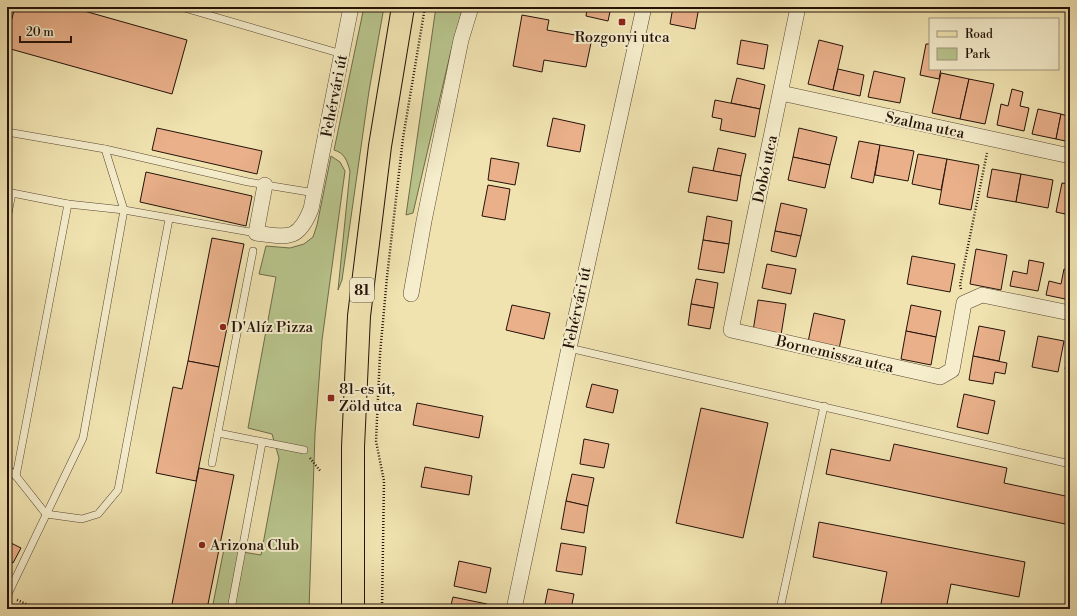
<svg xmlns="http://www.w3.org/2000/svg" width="1077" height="616" font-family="'Libre Bodoni',serif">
  <rect width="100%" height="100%" fill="#f0e3b0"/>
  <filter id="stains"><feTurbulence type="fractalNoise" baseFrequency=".005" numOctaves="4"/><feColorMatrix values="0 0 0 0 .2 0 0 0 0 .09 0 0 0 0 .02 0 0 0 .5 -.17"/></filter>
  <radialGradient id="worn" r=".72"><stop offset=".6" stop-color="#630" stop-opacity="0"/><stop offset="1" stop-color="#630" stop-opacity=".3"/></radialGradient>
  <g fill="#b8c48c" stroke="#6e6b4a">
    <path d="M364,7H384L369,91L342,280L338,290L350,171C347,161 345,153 334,150Z"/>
    <path d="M436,7H463L450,55L413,213L406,215Z"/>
    <path d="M331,156L340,162L345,171L322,340L315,434L309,609H212L224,549L261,555L279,458L272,434L248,428L276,277L259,274L266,246L290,248L304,244L313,237L317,225Z"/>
  </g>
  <g fill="#e9b08a" stroke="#241209">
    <path d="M15,7H70L187,40L172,94L7,48V37Z"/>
    <path d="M577,7H611L608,21L586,16L587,9Z"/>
    <path d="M673,7H699L695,29L670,24Z"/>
    <path d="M522,15L549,20L547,30L592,38L586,67L544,60L542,72L513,66Z"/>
    <path d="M741,40L768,45L764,69L737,64Z"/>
    <path d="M819,40L843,46L833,90L808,84Z"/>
    <path d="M926,44H930V69H941L939,79L920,75Z"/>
    <path d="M838,69L864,75L860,96L833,90Z"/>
    <path d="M874,71L905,78L900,103L868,97Z"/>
    <path d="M941,73L969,79L960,119L932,113Z"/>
    <path d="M737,78L765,85L760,109L731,103Z"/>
    <path d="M969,79L994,84L985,124L960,119Z"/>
    <path d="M1012,89L1023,92L1020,106L1029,108L1024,131L997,125L1001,104L1008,106Z"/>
    <path d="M715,100L760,109L755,137L720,130L722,119L712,117Z"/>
    <path d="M1038,109L1061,114L1056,139L1032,134Z"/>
    <path d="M1061,114L1070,117V142L1056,139Z"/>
    <path d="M553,118L585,125L580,152L547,146Z"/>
    <path d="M157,128L262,151L257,174L152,150Z"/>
    <path d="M799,128L837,137L830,165L793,157Z"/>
    <path d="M859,141L880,145L873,183L851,178Z"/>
    <path d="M880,145L914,151L908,181L875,175Z"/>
    <path d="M718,148L746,154L741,176L713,171Z"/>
    <path d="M918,154L947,159L941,190L912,184Z"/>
    <path d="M793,157L830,165L825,188L788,180Z"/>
    <path d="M491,158L519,163L515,185L488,180Z"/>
    <path d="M947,159L979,165L971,210L939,204Z"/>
    <path d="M693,167L741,176L737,201L688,192Z"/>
    <path d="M992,169L1021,174L1016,202L987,197Z"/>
    <path d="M146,172L252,196L246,226L140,202Z"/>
    <path d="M1021,174L1053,180L1048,208L1016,202Z"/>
    <path d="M1062,183L1070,184V215L1056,212Z"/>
    <path d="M488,185L510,189L505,220L482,216Z"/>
    <path d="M781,203L807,209L801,236L775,231Z"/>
    <path d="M707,216L732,221L729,244L703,240Z"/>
    <path d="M775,231L801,236L796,257L771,251Z"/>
    <path d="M212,238L244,244L219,367L188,361Z"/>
    <path d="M703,240L729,244L724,273L698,269Z"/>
    <path d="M976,249L1007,255L1001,290L970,284Z"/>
    <path d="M912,256L955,264L950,292L907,284Z"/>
    <path d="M1029,260L1044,263L1038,291L1010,286L1013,271L1027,274Z"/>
    <path d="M767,264L796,269L791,294L762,288Z"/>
    <path d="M1064,269L1070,270V300L1046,295L1049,281L1061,284Z"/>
    <path d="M696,279L718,283L714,308L691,304Z"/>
    <path d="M758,300L786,304L781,335L753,331Z"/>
    <path d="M691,304L714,308L710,329L688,325Z"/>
    <path d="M512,305L550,313L544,339L506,330Z"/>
    <path d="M911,305L941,311L936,337L906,331Z"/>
    <path d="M814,313L845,320L839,349L808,342Z"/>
    <path d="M979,326L1005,331L999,361L973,356Z"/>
    <path d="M906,331L936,337L931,365L901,359Z"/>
    <path d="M1038,336L1064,341L1058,372L1032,367Z"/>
    <path d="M1070,343V370L1065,369Z"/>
    <path d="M973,356L1007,363L1005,374L995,372L993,384L969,380Z"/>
    <path d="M188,361L219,367L196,481L156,473L173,387L182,389Z"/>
    <path d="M592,384L618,390L613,413L586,407Z"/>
    <path d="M964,394L995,401L988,434L957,427Z"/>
    <path d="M417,403L483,416L479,438L413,425Z"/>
    <path d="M701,408L768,423L743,538L676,523Z"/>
    <path d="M584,439L609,444L604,468L580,464Z"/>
    <path d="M894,444L1007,468L1004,483L1070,497V525L826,474L831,449L890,461Z"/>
    <path d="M425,467L472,476L469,495L421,487Z"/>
    <path d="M199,468L234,475L207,609H171Z"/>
    <path d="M572,474L594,478L588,506L566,501Z"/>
    <path d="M566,501L588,506L584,533L561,529Z"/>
    <path d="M819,522L1025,562L1019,597L951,584L946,609H880L887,572L813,557Z"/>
    <path d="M11,543L21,548L13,563L7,560V549Z"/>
    <path d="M561,543L586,547L582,575L556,571Z"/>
    <path d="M459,561L491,568L486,593L454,586Z"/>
    <path d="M548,589L574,594L571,609H544Z"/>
    <path d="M453,597L487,604L486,609H450Z"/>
  </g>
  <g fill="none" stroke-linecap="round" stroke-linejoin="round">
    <g stroke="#574633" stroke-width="8">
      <g id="lane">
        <path d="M181,7L342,54"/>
        <path d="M7,132L105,149L124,210L83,438L7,596"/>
        <path d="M105,149L248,182L315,193"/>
        <path d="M7,192L68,204L124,210L256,233"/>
        <path d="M7,219L12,193"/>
        <path d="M569,348L1070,464"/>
        <path d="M218,433L304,450"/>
        <path d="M212,463L253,251"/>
        <path d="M7,469L16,476L46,514L82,519L98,514L118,490L169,219"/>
        <path d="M16,476L68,204"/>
        <path d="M231,609L262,443"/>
        <path d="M780,609L824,406"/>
      </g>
    </g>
    <g stroke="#574633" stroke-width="16">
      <g id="street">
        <path d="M798,7L731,330L940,377L952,370L964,303L982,295L1070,313"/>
        <path d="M781,93L1070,156"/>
        <path d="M265,185L256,233C287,237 298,242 311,209L351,7"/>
        <path d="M411,294L424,221L461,40L471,7"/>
        <path d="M514,609L569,348L644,7"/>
      </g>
    </g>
    <g stroke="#241209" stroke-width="24">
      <path id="primary" d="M353,609V447L359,316L380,146L403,7"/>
    </g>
    <g stroke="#241209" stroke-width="2.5" stroke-dasharray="1 2" stroke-linecap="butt">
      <path d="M961,289L960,285L987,153"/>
      <path d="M310,458L321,472"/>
      <path d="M17,600L37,609"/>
      <path d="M382,609L384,481L376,441L380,354L387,277L403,138L425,7"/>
    </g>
    <use href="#lane" stroke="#f5edcc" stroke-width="7"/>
    <use href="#street" stroke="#f5edcc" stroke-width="15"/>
    <use href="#primary" stroke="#f0e3b0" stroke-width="22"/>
  </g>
  <g fill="#8f2418" stroke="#f5edcc" stroke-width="1.5">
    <rect x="618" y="18" width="8" height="8" rx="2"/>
    <circle cx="223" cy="327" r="4"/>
    <rect x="327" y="394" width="8" height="8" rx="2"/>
    <circle cx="202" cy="545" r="4"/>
  </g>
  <g text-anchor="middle" stroke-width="4" stroke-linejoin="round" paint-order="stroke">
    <rect fill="#f5edcc" stroke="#635444" stroke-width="1" x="350" y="278" width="24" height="24" rx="3"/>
    <g font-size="14" font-weight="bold" fill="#241209">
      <text x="362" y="295">81</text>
    </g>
    <g font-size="15" fill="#241209" stroke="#f5edcc" text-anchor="start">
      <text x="622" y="42" text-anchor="middle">Rozgonyi utca</text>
      <text x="231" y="332">D'Alíz Pizza</text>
      <text x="339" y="394">81-es út,<tspan x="339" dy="17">Zöld utca</tspan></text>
      <text x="210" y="550">Arizona Club</text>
    </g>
    <g font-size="15" fill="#241209" stroke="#f5edcc">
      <text transform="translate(334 96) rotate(-79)" y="5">Fehérvári út</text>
      <text transform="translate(925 125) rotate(12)" y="5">Szalma utca</text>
      <text transform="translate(765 169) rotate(-78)" y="5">Dobó utca</text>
      <text transform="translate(577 308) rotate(-78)" y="5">Fehérvári út</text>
      <text transform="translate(835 354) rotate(13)" y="5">Bornemissza utca</text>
    </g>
  </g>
  <rect width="1077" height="616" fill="none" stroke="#f0e3b0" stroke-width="24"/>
  <rect x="8" y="8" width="1061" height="600" fill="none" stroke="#241209" stroke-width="2"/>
  <rect x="12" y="12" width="1053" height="592" fill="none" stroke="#241209"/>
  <rect x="929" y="18" width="130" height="52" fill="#f5edcc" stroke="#a1957e"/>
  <rect x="937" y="31" width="20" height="6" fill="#f0e3b0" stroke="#a1957e"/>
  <text x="965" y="38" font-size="12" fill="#241209">Road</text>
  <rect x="937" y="48" width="20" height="12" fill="#b8c48c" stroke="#a1957e"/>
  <text x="965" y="58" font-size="12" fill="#241209">Park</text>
  <path d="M20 36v6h51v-6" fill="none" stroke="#241209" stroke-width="2"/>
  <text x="26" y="36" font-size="12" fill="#241209" stroke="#f5edcc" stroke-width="3" paint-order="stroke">20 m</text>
  <rect width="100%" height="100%" filter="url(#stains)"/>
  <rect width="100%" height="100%" fill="url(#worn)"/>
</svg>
